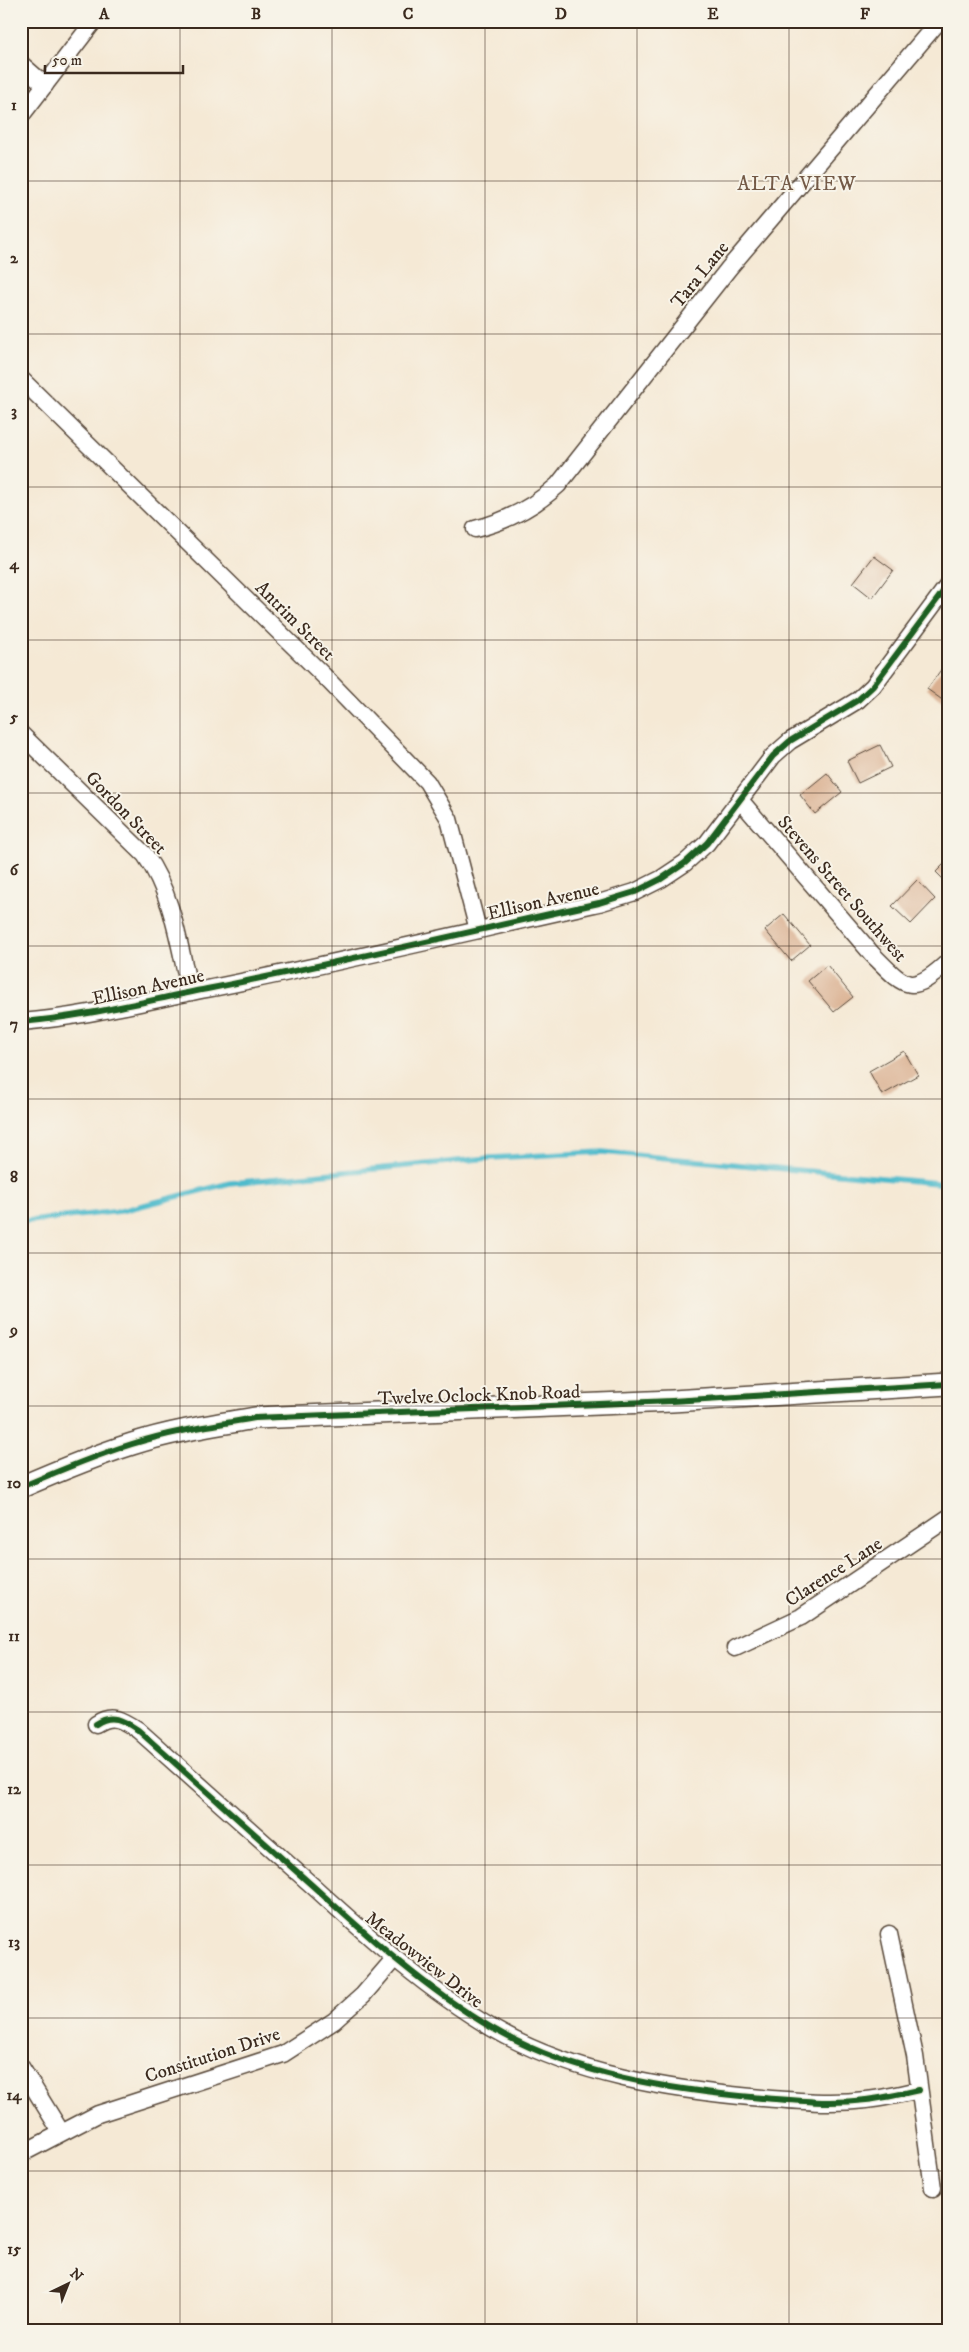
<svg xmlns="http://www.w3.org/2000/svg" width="969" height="2352" font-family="'IM FELL DW Pica',serif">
  <rect width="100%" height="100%" fill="#f7f3e8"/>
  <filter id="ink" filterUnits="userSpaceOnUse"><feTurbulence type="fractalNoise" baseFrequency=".02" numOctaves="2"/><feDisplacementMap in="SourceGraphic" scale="10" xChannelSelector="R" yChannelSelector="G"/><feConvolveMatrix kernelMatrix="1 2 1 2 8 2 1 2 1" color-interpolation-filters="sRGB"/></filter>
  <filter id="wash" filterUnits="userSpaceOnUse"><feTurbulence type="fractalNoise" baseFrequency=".0096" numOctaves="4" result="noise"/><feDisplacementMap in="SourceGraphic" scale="20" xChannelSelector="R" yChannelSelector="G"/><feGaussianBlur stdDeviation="1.12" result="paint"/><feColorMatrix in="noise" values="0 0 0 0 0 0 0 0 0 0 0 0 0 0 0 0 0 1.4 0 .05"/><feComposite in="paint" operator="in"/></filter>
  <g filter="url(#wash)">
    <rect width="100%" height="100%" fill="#f5e9d5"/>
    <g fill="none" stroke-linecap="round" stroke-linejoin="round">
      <path stroke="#50bbcc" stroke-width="5.5" d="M21,1222L121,1211L230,1183L490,1158L602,1152L948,1184"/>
    </g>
    <g id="blocks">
      <g fill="#dab091">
        <path d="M874,556L893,570L872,598L853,583Z"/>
        <path d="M948,660V704L927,689Z"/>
        <path d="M880,745L891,767L858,783L847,761Z"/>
        <path d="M827,773L842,792L815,814L800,795Z"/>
        <path d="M948,860V884L936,872Z"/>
        <path d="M917,880L935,899L911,924L892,906Z"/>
        <path d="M784,914L810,945L791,961L765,930Z"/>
        <path d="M827,965L853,997L834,1012L808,981Z"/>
        <path d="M904,1051L918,1075L882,1095L869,1071Z"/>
      </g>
    </g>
  </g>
  <g filter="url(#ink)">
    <use href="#blocks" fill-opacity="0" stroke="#574739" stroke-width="1"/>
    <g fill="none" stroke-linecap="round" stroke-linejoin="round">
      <g stroke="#574739" stroke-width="19">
        <g id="minor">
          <path d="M21,64L45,85"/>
          <path d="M21,116L94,21"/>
          <path d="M21,379L325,677L427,782L449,819L478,930"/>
          <path d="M475,529C508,521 534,507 558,485L729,268L939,21"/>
          <path d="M21,734L145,855C173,894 179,946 190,992"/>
          <path d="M740,800L872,954C905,987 910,997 948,962"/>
          <path d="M21,1022C85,1017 145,1001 207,989C338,963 468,932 599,903L635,892L661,879L685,863L707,843L773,756L790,741L858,700L873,686L948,585"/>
          <path d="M735,1648L801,1617L948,1518"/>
          <path d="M96,1724C112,1713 123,1720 138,1730C197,1782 255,1835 314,1887C370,1938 426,1989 492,2028C573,2075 669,2090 762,2098C797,2101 831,2104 866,2100C884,2098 902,2094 919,2090"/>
          <path d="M889,1934L915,2056L933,2188"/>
          <path d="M21,2067L61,2132"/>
          <path d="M21,2154L98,2114L283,2054L334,2021L363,1995L394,1959"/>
        </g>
      </g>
      <g stroke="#574739" stroke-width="24">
        <path id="tertiary" d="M21,1487C58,1471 94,1456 132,1444C172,1431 214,1425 255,1418L672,1401L948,1384"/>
      </g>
      <use href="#minor" stroke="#fff" stroke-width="16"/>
      <use href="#tertiary" stroke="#fff" stroke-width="21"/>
      <g stroke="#f7f3e8" stroke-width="9">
        <g id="cycleway">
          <path d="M21,1022C85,1017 145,1001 207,989C338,963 468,932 599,903L635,892L661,879L685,863L707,843L773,756L790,741L858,700L873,686L948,585"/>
          <path d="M21,1487C58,1471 94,1456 132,1444C172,1431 214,1425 255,1418L672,1401L948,1384"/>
          <path d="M96,1724C112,1713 123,1720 138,1730C197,1782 255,1835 314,1887C370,1938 426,1989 492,2028C573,2075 669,2090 762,2098C797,2101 831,2104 866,2100C884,2098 902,2094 919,2090"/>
        </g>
      </g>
      <use href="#cycleway" stroke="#1b5e20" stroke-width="6"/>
    </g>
  </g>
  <path fill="none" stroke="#3b2a1e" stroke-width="1" stroke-opacity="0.55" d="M180,21V2331M332,21V2331M485,21V2331M637,21V2331M789,21V2331M21,181H948M21,334H948M21,487H948M21,640H948M21,793H948M21,946H948M21,1099H948M21,1253H948M21,1406H948M21,1559H948M21,1712H948M21,1865H948M21,2018H948M21,2171H948"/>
  <g text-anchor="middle" stroke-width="4" stroke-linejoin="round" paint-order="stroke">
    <g font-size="19" fill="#3b2a1e" stroke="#f7f3e8">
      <text transform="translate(699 274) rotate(-51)" y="7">Tara Lane</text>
      <text transform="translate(296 620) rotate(45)" y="7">Antrim Street</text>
      <text transform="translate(127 812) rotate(46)" y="7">Gordon Street</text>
      <text transform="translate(843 888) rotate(49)" y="7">Stevens Street Southwest</text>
      <text transform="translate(543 900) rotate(-13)" y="7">Ellison Avenue</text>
      <text transform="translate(148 986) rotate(-12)" y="7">Ellison Avenue</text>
      <text transform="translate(479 1394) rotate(-2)" y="7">Twelve Oclock Knob Road</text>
      <text transform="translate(833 1571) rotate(-33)" y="7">Clarence Lane</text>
      <text transform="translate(425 1959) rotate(38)" y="7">Meadowview Drive</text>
      <text transform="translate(212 2054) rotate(-18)" y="7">Constitution Drive</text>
    </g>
    <g font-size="20" letter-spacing="1" fill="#735946" stroke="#f7f3e8">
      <text x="797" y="190">ALTA VIEW</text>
    </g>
  </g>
  <rect width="969" height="2352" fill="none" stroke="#f7f3e8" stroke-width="55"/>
  <g transform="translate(68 2284) rotate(43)" stroke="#f7f3e8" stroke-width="4" paint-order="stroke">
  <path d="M0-4L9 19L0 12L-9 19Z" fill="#3b2a1e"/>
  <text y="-8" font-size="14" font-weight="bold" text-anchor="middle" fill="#3b2a1e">N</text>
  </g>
  <path d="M45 65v8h138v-8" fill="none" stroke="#3b2a1e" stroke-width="2.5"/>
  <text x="52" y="65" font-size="15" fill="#3b2a1e" stroke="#f7f3e8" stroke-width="4" paint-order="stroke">50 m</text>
  <rect x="28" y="28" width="914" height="2296" fill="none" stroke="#3b2a1e" stroke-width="2"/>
  <g font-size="16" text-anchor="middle" font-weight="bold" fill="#3b2a1e">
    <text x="104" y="19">A</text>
    <text x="256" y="19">B</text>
    <text x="408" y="19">C</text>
    <text x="561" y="19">D</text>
    <text x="713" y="19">E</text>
    <text x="865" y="19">F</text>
    <text x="14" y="110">1</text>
    <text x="14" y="263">2</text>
    <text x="14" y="416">3</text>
    <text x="14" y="569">4</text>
    <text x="14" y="722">5</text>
    <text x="14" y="875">6</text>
    <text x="14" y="1029">7</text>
    <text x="14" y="1182">8</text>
    <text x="14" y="1335">9</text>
    <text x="14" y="1488">10</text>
    <text x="14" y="1641">11</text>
    <text x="14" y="1794">12</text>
    <text x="14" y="1947">13</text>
    <text x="14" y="2100">14</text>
    <text x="14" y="2254">15</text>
  </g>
</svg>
